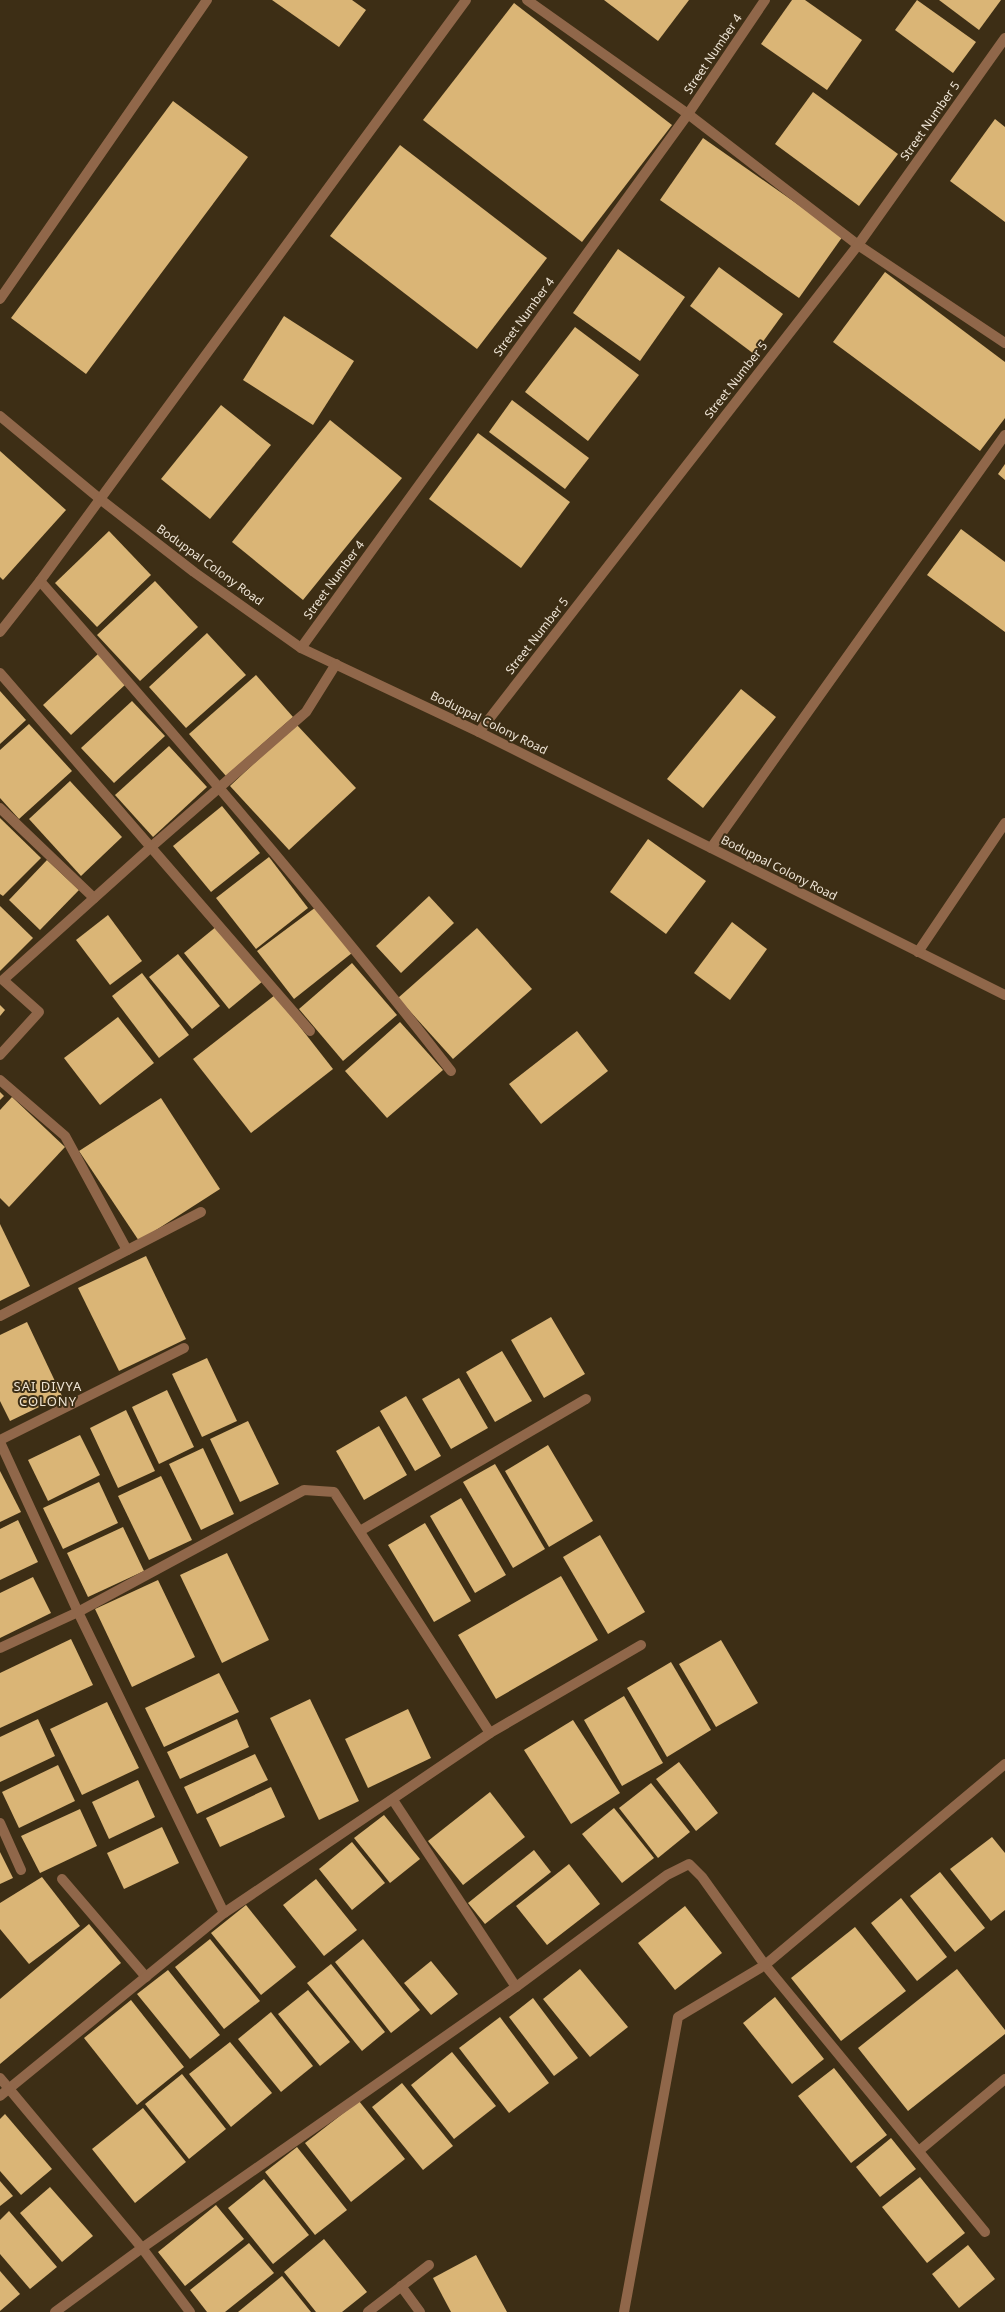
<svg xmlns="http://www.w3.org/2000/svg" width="1005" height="2312" font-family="'Noto Sans',sans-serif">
  <rect width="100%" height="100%" fill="#3d2e15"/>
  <g fill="#dab576">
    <path d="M272,0H352L366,10L339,47Z"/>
    <path d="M604,0H689L658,41Z"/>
    <path d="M792,0H805L862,40L827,90L761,44Z"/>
    <path d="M917,0L976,42L953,73L895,30Z"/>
    <path d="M939,0H1001L979,30Z"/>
    <path d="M514,3L672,125L582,242L423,120Z"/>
    <path d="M813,92L898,154L859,206L775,144Z"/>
    <path d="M173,101L248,157L86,374L11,318Z"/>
    <path d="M995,119L1005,127V222L950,181Z"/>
    <path d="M703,138L843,236L799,298L660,200Z"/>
    <path d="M400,145L547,258L477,349L330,236Z"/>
    <path d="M618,249L685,297L640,361L573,313Z"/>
    <path d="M719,267L783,314L754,354L690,306Z"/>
    <path d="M885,272L1005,362V418L980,451L833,342Z"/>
    <path d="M284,316L354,361L313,425L243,380Z"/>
    <path d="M575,327L639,375L588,441L525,392Z"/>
    <path d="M512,400L589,458L565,489L489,432Z"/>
    <path d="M221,405L271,445L210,519L161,479Z"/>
    <path d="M330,420L402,478L303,600L232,542Z"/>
    <path d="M478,433L570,502L521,568L429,499Z"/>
    <path d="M0,451L66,510L3,580L0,577Z"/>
    <path d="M1005,464V480L998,474Z"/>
    <path d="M961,529L1005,562V632L927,575Z"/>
    <path d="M109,531L151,575L97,627L55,583Z"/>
    <path d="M155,581L198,627L140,681L97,635Z"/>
    <path d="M207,633L246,675L186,728L149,687Z"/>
    <path d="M98,654L126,684L71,735L43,705Z"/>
    <path d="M256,675L293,717L226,776L189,734Z"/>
    <path d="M741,689L776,717L703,808L667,779Z"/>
    <path d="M0,691L26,720L0,744Z"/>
    <path d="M132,701L165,736L114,783L81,748Z"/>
    <path d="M29,724L72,771L19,819L0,798V750Z"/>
    <path d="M296,724L356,788L289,850L230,786Z"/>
    <path d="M169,746L207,787L153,837L115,795Z"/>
    <path d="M70,781L122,837L81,876L29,819Z"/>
    <path d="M222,806L260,853L211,892L173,846Z"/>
    <path d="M0,818L41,858L3,896L0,894Z"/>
    <path d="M648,839L706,881L666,934L610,892Z"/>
    <path d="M269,857L308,908L256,949L216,898Z"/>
    <path d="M47,860L79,890L40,930L9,900Z"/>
    <path d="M429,896L454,923L401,973L376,946Z"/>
    <path d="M0,906L33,938L0,971Z"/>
    <path d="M316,907L352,953L294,999L257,951Z"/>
    <path d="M108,915L142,961L110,985L76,940Z"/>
    <path d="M732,922L767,949L730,1000L694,973Z"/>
    <path d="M217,926L263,981L229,1009L184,953Z"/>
    <path d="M477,928L532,989L453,1059L398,998Z"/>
    <path d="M178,954L220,1006L192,1029L149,977Z"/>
    <path d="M352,963L397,1015L343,1061L299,1009Z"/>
    <path d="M142,973L189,1035L159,1058L112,996Z"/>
    <path d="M275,995L333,1069L251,1133L193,1059Z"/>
    <path d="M0,1005L5,1010L0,1016Z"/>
    <path d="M118,1017L154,1063L100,1105L64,1058Z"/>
    <path d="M400,1022L443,1070L387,1118L345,1071Z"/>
    <path d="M577,1031L608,1071L541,1124L509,1084Z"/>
    <path d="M0,1092L4,1096L0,1100Z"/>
    <path d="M12,1097L65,1147L9,1207L0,1198V1110Z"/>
    <path d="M161,1098L220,1189L139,1241L79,1151Z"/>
    <path d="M0,1224L30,1286L0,1301Z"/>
    <path d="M146,1256L186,1339L119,1371L78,1288Z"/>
    <path d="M551,1317L585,1374L544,1398L511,1340Z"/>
    <path d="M27,1322L62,1396L10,1421L0,1401V1335Z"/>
    <path d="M502,1351L532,1401L495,1422L466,1372Z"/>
    <path d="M207,1358L237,1421L202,1437L172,1374Z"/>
    <path d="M459,1378L488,1428L451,1449L422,1399Z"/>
    <path d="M167,1390L194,1447L159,1464L132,1407Z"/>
    <path d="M406,1396L441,1456L415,1471L380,1411Z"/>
    <path d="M126,1410L155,1471L118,1488L90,1428Z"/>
    <path d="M248,1421L279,1484L240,1502L210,1439Z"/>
    <path d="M379,1426L407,1475L364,1500L336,1451Z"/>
    <path d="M80,1435L100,1475L48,1501L28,1460Z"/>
    <path d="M548,1445L593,1521L549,1547L505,1471Z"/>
    <path d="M203,1448L234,1514L201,1530L169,1464Z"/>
    <path d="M495,1464L545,1549L513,1568L463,1482Z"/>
    <path d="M0,1471L21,1512L0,1522Z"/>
    <path d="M161,1476L192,1540L149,1560L118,1496Z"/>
    <path d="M99,1482L118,1523L63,1549L43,1508Z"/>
    <path d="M461,1498L506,1575L475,1593L430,1516Z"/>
    <path d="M18,1520L38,1562L0,1580V1529Z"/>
    <path d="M425,1523L471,1601L434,1622L388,1545Z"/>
    <path d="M123,1527L144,1571L88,1597L67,1553Z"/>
    <path d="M600,1535L645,1612L608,1634L563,1557Z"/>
    <path d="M227,1553L269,1640L222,1663L180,1575Z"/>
    <path d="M561,1576L598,1640L496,1699L458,1635Z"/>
    <path d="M33,1577L51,1613L0,1638V1593Z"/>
    <path d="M158,1580L195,1657L132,1687L95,1609Z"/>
    <path d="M71,1639L93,1685L0,1728V1673Z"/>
    <path d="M721,1640L758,1703L716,1727L679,1664Z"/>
    <path d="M671,1662L711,1730L667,1757L627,1688Z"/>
    <path d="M219,1673L239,1712L164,1747L145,1708Z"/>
    <path d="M624,1696L663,1763L622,1786L584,1720Z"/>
    <path d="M310,1699L359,1801L319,1820L270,1718Z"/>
    <path d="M107,1702L139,1768L82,1795L50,1729Z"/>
    <path d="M408,1709L431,1758L368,1788L345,1739Z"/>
    <path d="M38,1719L55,1756L0,1782V1737Z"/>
    <path d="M237,1719L249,1747L180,1779L167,1752Z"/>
    <path d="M573,1720L620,1793L571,1824L524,1750Z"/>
    <path d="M255,1754L268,1780L197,1814L184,1787Z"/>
    <path d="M679,1762L718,1813L696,1831L656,1779Z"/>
    <path d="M58,1765L75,1801L19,1828L2,1792Z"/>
    <path d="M138,1780L155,1817L109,1839L92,1802Z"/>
    <path d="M651,1783L690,1832L658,1858L619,1808Z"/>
    <path d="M271,1787L285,1817L220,1847L206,1818Z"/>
    <path d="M490,1792L525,1837L463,1885L428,1841Z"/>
    <path d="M614,1808L654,1858L622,1883L582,1834Z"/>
    <path d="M80,1809L97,1846L40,1873L21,1836Z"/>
    <path d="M384,1815L420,1859L390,1883L354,1838Z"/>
    <path d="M162,1827L179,1863L124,1889L107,1853Z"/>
    <path d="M992,1837L1005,1853V1910L991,1921L950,1869Z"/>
    <path d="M352,1842L385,1883L352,1910L319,1869Z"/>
    <path d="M534,1850L551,1872L485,1924L468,1903Z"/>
    <path d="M0,1852L13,1878L0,1884Z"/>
    <path d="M569,1864L600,1904L547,1945L516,1906Z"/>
    <path d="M940,1872L985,1928L955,1952L910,1896Z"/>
    <path d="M42,1877L80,1926L29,1964L0,1929V1903Z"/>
    <path d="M316,1879L357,1930L324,1956L283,1905Z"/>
    <path d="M901,1898L947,1957L917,1981L871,1923Z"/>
    <path d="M246,1905L296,1967L261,1995L211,1933Z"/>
    <path d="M685,1906L722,1953L675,1990L638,1943Z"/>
    <path d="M89,1924L121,1963L0,2064V1999Z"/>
    <path d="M855,1927L906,1991L841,2041L791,1978Z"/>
    <path d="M210,1939L260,2001L224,2029L175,1967Z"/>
    <path d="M363,1939L420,2010L391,2033L335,1962Z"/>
    <path d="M431,1961L458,1994L431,2015L404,1983Z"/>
    <path d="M331,1964L385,2032L362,2051L307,1983Z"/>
    <path d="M580,1969L628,2027L590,2057L543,1999Z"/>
    <path d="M957,1969L1005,2030V2034L908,2111L858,2048Z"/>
    <path d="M168,1970L220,2035L190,2059L137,1994Z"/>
    <path d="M308,1990L350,2042L320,2066L278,2014Z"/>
    <path d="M775,1997L824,2059L792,2084L743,2023Z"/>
    <path d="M533,1998L578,2058L554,2076L509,2017Z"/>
    <path d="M131,2000L184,2067L137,2105L84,2038Z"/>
    <path d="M271,2012L313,2066L281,2092L238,2039Z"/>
    <path d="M500,2017L549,2083L509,2113L459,2048Z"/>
    <path d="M230,2042L272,2093L231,2127L189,2074Z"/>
    <path d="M452,2052L496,2106L454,2139L411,2085Z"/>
    <path d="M834,2068L887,2135L851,2163L798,2096Z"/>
    <path d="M182,2074L226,2129L189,2159L145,2104Z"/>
    <path d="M402,2083L453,2146L423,2170L372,2107Z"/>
    <path d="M359,2101L405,2159L351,2202L305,2143Z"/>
    <path d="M143,2108L186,2162L135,2203L92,2149Z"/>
    <path d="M5,2114L52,2169L21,2195L0,2171V2119Z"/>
    <path d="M891,2138L916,2169L880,2197L856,2167Z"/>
    <path d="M297,2147L347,2210L315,2235L265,2172Z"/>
    <path d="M920,2177L965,2233L927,2263L882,2207Z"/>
    <path d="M264,2179L309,2235L273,2264L228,2208Z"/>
    <path d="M0,2181L13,2196L0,2206Z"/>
    <path d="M50,2187L93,2236L62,2262L20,2213Z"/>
    <path d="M216,2205L244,2239L185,2286L158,2252Z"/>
    <path d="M9,2211L57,2267L30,2289L0,2254V2220Z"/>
    <path d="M324,2239L367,2292L342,2312H316L284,2272Z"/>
    <path d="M249,2243L274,2273L225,2312H207L190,2290Z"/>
    <path d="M968,2245L995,2279L959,2308L932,2274Z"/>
    <path d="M476,2255L507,2312H451L433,2278Z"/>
    <path d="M0,2271L20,2294L0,2311Z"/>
    <path d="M282,2276L311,2312H238Z"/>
  </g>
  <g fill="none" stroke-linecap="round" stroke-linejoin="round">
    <g stroke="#90674a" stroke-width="10">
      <path d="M527,0L688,114L858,245L1005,343"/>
      <path d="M0,299L207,0"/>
      <path d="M0,416L100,499L194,572L301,648L479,732L1005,995"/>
      <path d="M40,581C181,742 320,903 451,1071"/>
      <path d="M0,632L40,581L466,0"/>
      <path d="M301,648L688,114L765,0"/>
      <path d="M0,673L310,1031"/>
      <path d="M479,732L858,245L1005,38"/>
      <path d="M0,808L94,898"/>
      <path d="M711,848L1005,435"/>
      <path d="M918,952L1005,823"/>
      <path d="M0,1055L39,1012L3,980L151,847L306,712L336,664"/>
      <path d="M0,1080L65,1136L127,1250"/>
      <path d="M0,1316L201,1212"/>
      <path d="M0,1440L184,1348"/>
      <path d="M0,1442L78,1612L224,1913"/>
      <path d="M360,1531L586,1399"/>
      <path d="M0,1648L78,1612L304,1490L334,1492L490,1733"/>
      <path d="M393,1800L516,1987"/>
      <path d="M0,1823L21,1870"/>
      <path d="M62,1879L146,1977"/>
      <path d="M0,2078L142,2248L190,2312"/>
      <path d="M0,2096L224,1913L490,1733L641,1645"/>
      <path d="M920,2150L1005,2079"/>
      <path d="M401,2286L420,2312"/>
      <path d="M55,2312L142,2248L516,1987L667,1875L689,1864L702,1877L765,1965L985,2232"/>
      <path d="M368,2312L429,2265"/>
      <path d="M624,2312L678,2017L765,1965L1005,1764"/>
    </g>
  </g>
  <g text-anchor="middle" stroke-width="4" stroke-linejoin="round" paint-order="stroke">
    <g font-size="12" fill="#eee4d5" stroke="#3d2e15">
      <text transform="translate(713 54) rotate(-56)" y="4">Street Number 4</text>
      <text transform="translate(930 121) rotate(-55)" y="4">Street Number 5</text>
      <text transform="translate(524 317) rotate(-54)" y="4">Street Number 4</text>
      <text transform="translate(736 380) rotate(-52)" y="4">Street Number 5</text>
      <text transform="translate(210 565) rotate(36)" y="4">Boduppal Colony Road</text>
      <text transform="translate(334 580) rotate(-54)" y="4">Street Number 4</text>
      <text transform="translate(537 636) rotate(-52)" y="4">Street Number 5</text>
      <text transform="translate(489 723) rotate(26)" y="4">Boduppal Colony Road</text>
      <text transform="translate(779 868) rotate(27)" y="4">Boduppal Colony Road</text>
    </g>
    <g font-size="13" letter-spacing="1" fill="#eee4d5" stroke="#3d2e15">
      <text x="48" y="1391">SAI DIVYA<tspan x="48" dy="15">COLONY</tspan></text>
    </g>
  </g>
</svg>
